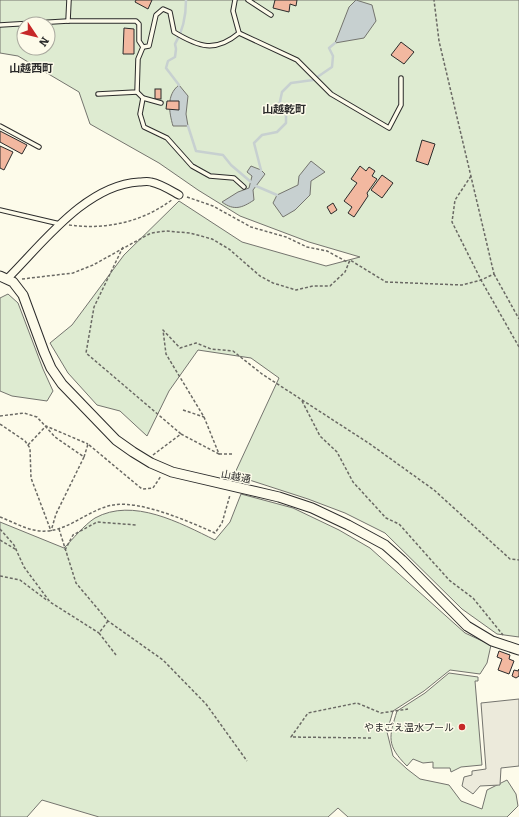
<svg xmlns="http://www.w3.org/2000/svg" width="519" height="817" font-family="Bitter,'Noto Sans JP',serif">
  <rect width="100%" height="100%" fill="#fdfbea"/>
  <g fill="#deebd1" stroke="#74746e" fill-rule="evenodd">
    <path d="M0,0H519V637L497,634L462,609L385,533L345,513L308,499L234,475L279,378L251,358L198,350L169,391L147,436L120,411L97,405L68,373L50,343L72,325L124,255L179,201L242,242L326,266L360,257L309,242L240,216L198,190L159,163L90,124L79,92L18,56L0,53ZM24,24H48V48H24Z"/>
    <path d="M8,294L18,303L43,369L53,391L47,401L12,396L0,391V298Z"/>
    <path d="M241,494L293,508L339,530L370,548L465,633L491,645L487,663L480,674L450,670L424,691L393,711L387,732L393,756L407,769L420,779L449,785L461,801L482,809L487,790L507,780L516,794L518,806L507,817H348L338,808L328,817H99L42,800L27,817H0V522L64,548C73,539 84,525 95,518C133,497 180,523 215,540L230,522Z"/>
    <path d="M449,673L478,677V681H475L482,765L461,767L451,772L450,768H433V762L423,763L413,759L407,766C386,745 389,737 397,711L425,693Z"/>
  </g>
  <path fill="#eceadb" stroke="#74746e" d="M519,699V766L501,768L500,785L480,786L473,794L462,786L464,777L472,775V771L486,769L481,703Z"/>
  <g fill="#c7d0d0" stroke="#74746e">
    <path d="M356,0L372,5L376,21L364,38L335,43L349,7Z"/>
    <path d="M179,85L188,96L186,114L188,126H173C169,112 166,95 179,85Z"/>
    <path d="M311,161L325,172L311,181L310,195L295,210L283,217L273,203L277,195L298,185L299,176Z"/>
    <path d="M251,166L261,170L265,174L253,190L254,200C242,208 234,211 222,202L238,192L249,188L252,176L247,172Z"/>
  </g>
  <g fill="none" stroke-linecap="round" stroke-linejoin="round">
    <g stroke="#c7d0d0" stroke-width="2.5">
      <path d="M179,85L166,68L168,61L175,57L176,49L175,44C183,31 186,15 186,0"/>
      <path d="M188,126L196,151L223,155L231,165L251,182"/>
      <path d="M261,170L254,143L262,135L277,132L286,123V113L279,106L282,92L291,83L313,80L332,67L333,56L329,48L335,43"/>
      <path d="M256,186L277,195"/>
    </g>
  </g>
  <g fill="#f2b8a0" stroke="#2b2b2b">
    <path d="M136,0H152L148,9L135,2Z"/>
    <path d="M275,0H297L296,6L290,4L289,12L273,8Z"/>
    <path d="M124,28L134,29V54H123Z"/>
    <path d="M401,42L414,52L404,64L391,55Z"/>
    <rect x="155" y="89" width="6" height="10"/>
    <path d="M167,101H179V110L166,109Z"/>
    <path d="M0,131L27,145L22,154L0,142Z"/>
    <path d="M422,140L435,144L428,165L416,161Z"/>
    <path d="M0,146L13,152L4,170L0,168Z"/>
    <path d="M360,166L366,171L369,167L375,171L372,176L377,179L367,193L368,196L354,217L348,213L352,207L344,201L357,183L351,179Z"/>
    <path d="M382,175L393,183L382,198L371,190Z"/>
    <path d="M333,203L337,210L331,214L327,207Z"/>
    <path d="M499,651L510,655L509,659L514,661L509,674L498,670L502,659L497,657Z"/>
    <path d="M519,669V676L516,678L512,676L514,670L518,671Z"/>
  </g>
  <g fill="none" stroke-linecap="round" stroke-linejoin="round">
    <g stroke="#2b2b2b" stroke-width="5.5">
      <g id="service">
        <path d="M235,0L233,11L239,33"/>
        <path d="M248,0L271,15"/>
        <path d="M68,21L69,0"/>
        <path d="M0,25L68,21H136L139,24V41L143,47L149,46L156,15L163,9L170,12L174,32C199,47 215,53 239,33L297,60L331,94L389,128L401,105V78"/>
        <path d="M137,92L143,98L161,103"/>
        <path d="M98,94L137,92L138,59L143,47"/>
        <path d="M143,98L140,114L144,127L167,138L192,166L210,176L234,178L244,187"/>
        <path d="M0,126L39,147"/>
        <path d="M0,210L60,224"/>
      </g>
    </g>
    <g stroke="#2b2b2b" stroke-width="9">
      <path id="minor" d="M8,278C43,243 86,185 139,182C143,182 147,181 151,182C161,184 170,190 179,195"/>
    </g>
    <g stroke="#2b2b2b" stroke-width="11">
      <path id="tertiary" d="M0,276L13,282L23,295L44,352L51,368L62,384L116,440L133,452L151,463L172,472L279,497L312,508L348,525L385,545L402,560L467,626L492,641L519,650"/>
    </g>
    <g stroke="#6a6964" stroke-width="1.5" stroke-dasharray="3 2" stroke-linecap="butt">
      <path d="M471,176L455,200L452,222L481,280L519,347"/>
      <path d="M187,197L213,206L251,227L286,237L307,247L327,251L349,263"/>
      <path d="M69,225C106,230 143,222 173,199"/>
      <path d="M123,247L94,307L86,353L181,434"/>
      <path d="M494,274L519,319"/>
      <path d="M22,279L73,273L93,265L151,233L166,231L190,233L212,239L229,249L260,276L273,283L296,290L313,286H330L345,272L350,260L386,282L462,285L481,280L494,274L439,41L434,0"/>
      <path d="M302,401L320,436L337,452L353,482L386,518L399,524L449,580L473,598L503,635"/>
      <path d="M183,410L204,417"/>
      <path d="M0,416L24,413L37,417L55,437L84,457L56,514L51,531"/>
      <path d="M0,424L25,441L30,448L31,478L51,531"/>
      <path d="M28,445L46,426L88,444"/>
      <path d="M219,454H234"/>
      <path d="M153,455L181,434L219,454L204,417L166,354L163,330L180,348L196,343L211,349L233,351L262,374L370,444L434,490L510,559L519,560"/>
      <path d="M84,457L88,444L142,489L153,488L161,476"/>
      <path d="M0,517C11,521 23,528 34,530C64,537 85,510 113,505C141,500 190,522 215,533L222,523L230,495"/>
      <path d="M0,529L14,545L24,567L50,602L99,633"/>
      <path d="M59,529L76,583L108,621L163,660L206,704L247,761"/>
      <path d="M0,540L15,549"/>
      <path d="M65,550L73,535L97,522L137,525"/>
      <path d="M0,576L20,580L48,601"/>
      <path d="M108,621L99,633L116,655"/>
      <path d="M371,738L291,737L308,713L357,703L381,713L408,709"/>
    </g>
    <use href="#service" stroke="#fdfbea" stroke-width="3.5"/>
    <use href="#minor" stroke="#fdfbea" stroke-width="7"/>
    <use href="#tertiary" stroke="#fdfbea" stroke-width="9"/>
  </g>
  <circle fill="#c62828" stroke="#fdfbea" stroke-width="1.5" cx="462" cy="727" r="4"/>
  <g text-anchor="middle" stroke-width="3" stroke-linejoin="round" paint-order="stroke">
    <g font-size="10" fill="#2b2b2b" stroke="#fdfbea">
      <text transform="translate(236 476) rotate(11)" y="4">山越通</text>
    </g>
    <g font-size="10" fill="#2b2b2b" stroke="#fdfbea" text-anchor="end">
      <text x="454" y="731">やまごえ温水プール</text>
    </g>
    <g font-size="11" font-weight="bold" fill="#2b2b2b" stroke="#fdfbea">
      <text x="31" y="72">山越西町</text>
      <text x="284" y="113">山越乾町</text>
    </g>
  </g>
  <g transform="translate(36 36) rotate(125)"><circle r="19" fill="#fdfbea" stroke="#a9a89e"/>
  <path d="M0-3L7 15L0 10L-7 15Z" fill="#c62828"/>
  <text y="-6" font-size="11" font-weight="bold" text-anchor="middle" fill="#2b2b2b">N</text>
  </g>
</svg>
